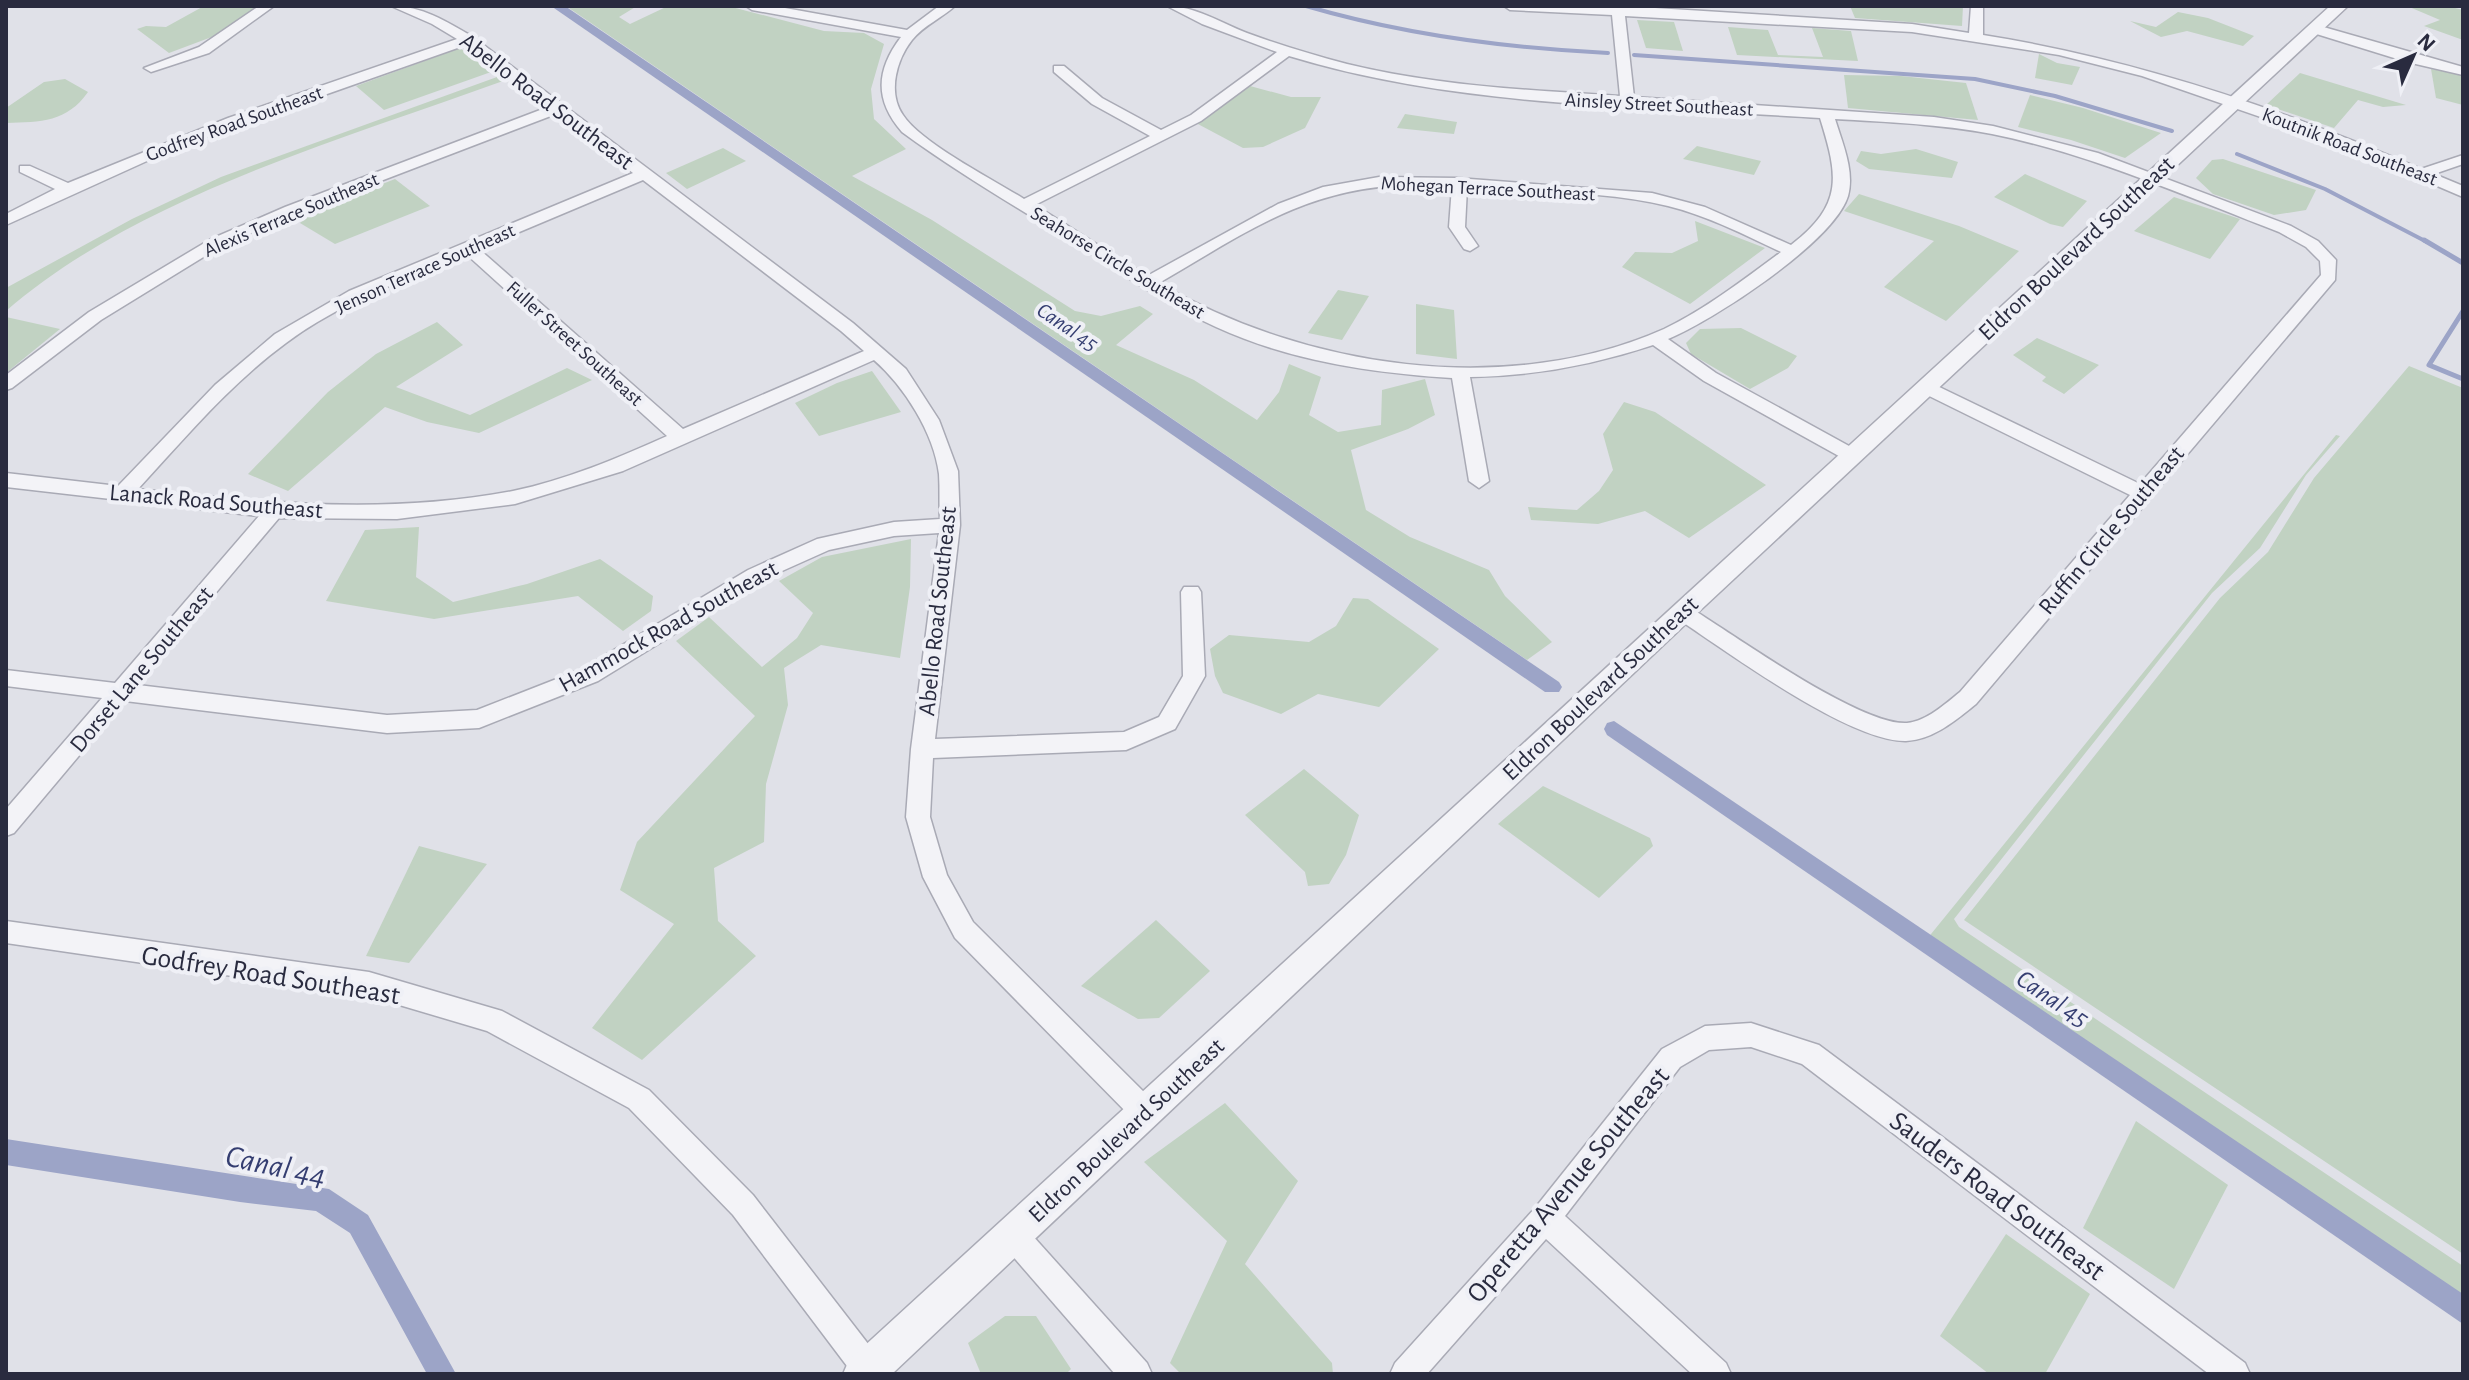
<svg xmlns="http://www.w3.org/2000/svg" width="2469" height="1380" font-family="'Alegreya Sans',sans-serif">
  <rect width="100%" height="100%" fill="#e0e1e8"/>
  <g fill="#c1d2c2">
    <path d="M204,6H259L217,35L169,53L137,29L146,26L166,27Z"/>
    <path d="M566,6H637L619,17L630,24L668,6H728L824,31L864,33L884,44L871,89L874,119L906,149L852,176L932,220L1075,311L1101,316L1140,306L1153,314L1116,345L1194,380L1257,420L1279,392L1289,364L1321,377L1309,415L1338,432L1381,425L1382,390L1425,379L1435,415L1408,429L1351,450L1366,510L1410,537L1489,570L1505,596L1552,642L1527,660Z"/>
    <path d="M1850,6H1963L1962,26L1855,18Z"/>
    <path d="M2407,6H2447L2463,10V40L2424,26L2440,20Z"/>
    <path d="M2178,12L2208,18L2254,36L2243,46L2187,31L2161,37L2130,21L2156,27Z"/>
    <path d="M1637,20L1674,22L1683,51L1646,48Z"/>
    <path d="M1728,27L1768,30L1778,55L1823,57L1812,28L1851,31L1858,61L1737,55Z"/>
    <path d="M460,48L491,72L384,110L356,86Z"/>
    <path d="M2039,54L2057,63L2080,67L2072,85L2035,78Z"/>
    <path d="M2431,69L2463,75V105L2436,98Z"/>
    <path d="M2300,73L2406,105L2383,107L2358,100L2334,128L2266,105Z"/>
    <path d="M1844,75L1901,76L1966,83L1978,120L1848,108Z"/>
    <path d="M497,77L503,81C341,140 137,197 6,311V288L132,219L221,177Z"/>
    <path d="M65,79L88,92C67,122 41,122 6,123V108L44,82Z"/>
    <path d="M1250,86L1291,97H1321L1305,128L1263,147L1243,148L1196,123Z"/>
    <path d="M2030,95L2083,108L2161,133L2125,158L2071,140L2018,127Z"/>
    <path d="M1405,114L1457,122L1454,134L1397,128Z"/>
    <path d="M1697,146L1761,161L1754,175L1683,159Z"/>
    <path d="M723,148L746,161L687,189L666,173Z"/>
    <path d="M1916,149L1958,162L1952,178L1869,169L1856,161L1861,151L1881,154Z"/>
    <path d="M2223,159L2316,190L2306,210L2274,215L2213,194L2196,178L2212,160Z"/>
    <path d="M2025,174L2087,201L2063,227L2050,224L1994,197Z"/>
    <path d="M395,179L430,206L335,244L300,223L311,212Z"/>
    <path d="M1859,194L1959,226L2019,251L1946,321L1884,287L1934,241L1844,211Z"/>
    <path d="M2174,197L2240,219L2210,259L2134,231Z"/>
    <path d="M1695,221L1765,248L1690,304L1622,267L1635,252L1672,253L1698,241Z"/>
    <path d="M1338,290L1369,296L1342,340L1308,333Z"/>
    <path d="M1416,304L1454,310L1457,359L1416,354Z"/>
    <path d="M6,317L60,329L6,373Z"/>
    <path d="M437,322L463,345L396,387L470,415L567,368L592,380L479,433L427,422L385,407L288,491L248,474L328,392L376,354Z"/>
    <path d="M1741,328L1797,356L1788,368L1750,389L1691,354L1686,343L1700,329Z"/>
    <path d="M2037,338L2099,365L2064,394L2042,381L2046,377L2013,355Z"/>
    <path d="M2409,366L2463,388V1254L1964,920L2220,598L2268,552L2314,478Z"/>
    <path d="M872,371L901,412L819,436L795,403L837,383Z"/>
    <path d="M1624,402L1655,412L1766,485L1689,538L1645,511L1598,524L1531,520L1528,507L1577,510L1599,491L1613,470L1603,434Z"/>
    <path d="M2336,435L2340,436L2306,475L2260,548L2212,593L1954,919L1959,927L2463,1266V1316L1927,939Z"/>
    <path d="M419,527L416,577L453,602L527,584L600,559L653,596L651,611L623,631L578,596L434,619L326,601L365,530Z"/>
    <path d="M911,539L910,587L900,658L821,645L784,668L788,705L766,784L764,842L714,868L718,921L756,956L642,1060L592,1028L674,924L620,890L637,842L755,716L676,641L709,617L762,667L797,638L813,613L779,581L822,557Z"/>
    <path d="M1353,598L1368,599L1439,649L1379,707L1318,694L1281,714L1223,693L1215,676L1210,649L1229,635L1309,642L1336,626Z"/>
    <path d="M1304,769L1359,815L1346,855L1329,884L1308,886L1305,872L1245,815Z"/>
    <path d="M1543,786L1650,838L1653,846L1599,898L1498,824Z"/>
    <path d="M419,846L487,864L409,963L366,956Z"/>
    <path d="M1156,920L1210,971L1159,1018L1138,1019L1081,986Z"/>
    <path d="M1225,1103L1298,1181L1245,1264L1332,1363L1333,1374H1181L1170,1363L1227,1241L1144,1162Z"/>
    <path d="M2136,1121L2228,1185L2174,1289L2083,1228Z"/>
    <path d="M2006,1234L2090,1294L2045,1374H1989L1940,1336Z"/>
    <path d="M1005,1316H1036L1071,1369L1066,1374H981L968,1343Z"/>
  </g>
  <g fill="none" stroke-linecap="round" stroke-linejoin="round">
    <g stroke="#9ca4c7" stroke-width="4">
      <path d="M1306,6C1405,35 1505,48 1608,53"/>
      <path d="M1634,55L1975,79L2055,96L2172,131"/>
      <path d="M2237,154L2325,189L2427,242"/>
    </g>
    <g stroke="#9ca4c7" stroke-width="5">
      <path d="M2424,240L2463,263"/>
      <path d="M2463,311L2429,365L2463,379"/>
    </g>
    <g fill="#9ca4c7" fill-rule="evenodd">
      <path d="M551,6H565L1559,682L1562,687L1559,692H1545Z"/>
      <path d="M1614,721L2463,1294V1324L1607,735L1604,729L1607,723Z"/>
      <path d="M6,1139L329,1189L368,1215L456,1374H427L350,1233L316,1211L240,1202L6,1165Z"/>
    </g>
    <g stroke="#a9aab5" stroke-width="3">
      <g id="minor">
        <path d="M259,6H274L209,53L151,72L144,68L199,47Z"/>
        <path d="M391,6C422,6 446,21 473,37L853,323L906,369L939,420L958,471L960,525L935,739L1124,732L1159,717L1183,676L1181,592L1184,587H1198L1201,592L1205,676L1175,729L1126,750L933,758L930,817L947,875L973,922L1155,1103L1159,1112L1155,1121L1145,1125L1135,1121L955,938L923,877L906,817L911,749L939,533L894,536L829,550L762,580L598,681L479,728L387,733L125,701L14,833L6,836V809L102,698L6,686V670L115,683L259,516L6,487V473L118,486L215,385L275,334L349,291L633,173L556,114L297,213L223,245L101,320L12,388L6,390V375L89,312L211,239L285,207L548,107L466,45L180,146L6,225V214L55,189L20,172V166H30L68,183L228,118L457,39L432,24ZM643,180L841,331L864,351L683,429L479,249ZM466,254L667,436C618,458 566,480 513,491C388,515 263,503 138,489C185,438 230,384 286,343C339,303 405,280 466,254ZM874,360C904,386 934,433 939,474C940,489 939,504 940,519L894,522L817,539L748,570L582,669L477,710L387,715L138,685L279,518L397,519L515,504L623,471Z"/>
        <path d="M746,6H774L907,30L939,6H955C942,18 924,25 912,40C897,59 887,92 903,115C921,143 994,180 1024,199L1150,136L1092,104L1054,72V66H1064L1102,98L1161,130L1191,115L1277,52L1202,24L1167,6C1195,6 1221,23 1247,33C1280,45 1313,55 1347,64C1437,86 1528,90 1620,96L1612,15L1510,10L1504,6H1623L1912,24L1969,33L1971,6H1983V35C2134,59 2280,108 2421,169L2463,155V164L2434,174L2463,186V197L2339,144L2142,76L2059,55L1912,32L1625,16L1634,97L1934,117L1993,126L2098,153L2291,226L2318,241L2336,260L2335,280L1976,704C1956,720 1933,740 1906,741C1849,742 1725,650 1675,617L1672,612L1675,607H1689C1733,634 1860,726 1907,723C1927,721 1945,704 1960,692L2130,495L1919,391L1916,387L1919,383H1931L2140,484L2321,275L2320,261L2306,247L2279,232C2185,196 2091,154 1992,134C1940,124 1887,122 1835,119C1842,142 1855,171 1848,196C1834,242 1712,321 1668,339L1716,373L1860,452L1862,456L1860,460H1846L1704,381L1653,345C1593,365 1534,376 1470,377L1489,481L1479,488L1469,481L1452,378C1372,373 1290,361 1216,327C1159,301 1108,264 1055,231C1003,199 951,168 902,132C874,100 876,70 901,37L752,10ZM1289,56C1459,108 1644,106 1820,118C1838,176 1844,204 1791,245L1705,207L1652,193L1457,178L1379,177L1323,187L1278,204L1147,276L1035,205L1201,121ZM1405,185L1452,186L1449,227L1464,249L1470,251L1478,246L1465,227L1467,188C1533,193 1604,190 1668,206C1708,216 1745,235 1781,252C1744,279 1706,309 1664,329C1506,399 1304,368 1159,283C1244,234 1303,189 1405,185Z"/>
        <path d="M2310,26H2320L2463,67V75L2407,62L2310,32Z"/>
        <path d="M6,921L369,972L502,1011L649,1090L753,1195L879,1358L883,1369L881,1374H853L733,1215L629,1108L487,1031L369,996L6,943Z"/>
        <path d="M1751,1023L1819,1045L2245,1363L2250,1374H2209L1802,1064L1751,1047L1709,1050L1680,1067L1565,1216L1726,1363L1731,1374H1692L1546,1239L1427,1374H1390L1395,1363L1535,1208L1662,1049L1705,1026Z"/>
        <path d="M1013,1220L1023,1225L1147,1363L1152,1374H1115L1003,1245L998,1235L1003,1225Z"/>
      </g>
    </g>
    <g stroke="#a9aab5" stroke-width="3">
      <path id="tertiary" d="M2330,6H2348L1691,619L892,1374H843L849,1360Z"/>
    </g>
    <use href="#minor" fill="#f3f3f7" fill-rule="evenodd"/>
    <use href="#tertiary" fill="#f3f3f7" fill-rule="evenodd"/>
  </g>
  <g text-anchor="middle" stroke-width="8" stroke-linejoin="round" paint-order="stroke">
    <g font-size="20" fill="#292b3f" stroke="#eff0f6">
      <text transform="translate(1659 104) rotate(3)" y="7">Ainsley Street Southeast</text>
      <text transform="translate(234 123) rotate(-20)" y="7">Godfrey Road Southeast</text>
      <text transform="translate(2350 146) rotate(21)" y="7">Koutnik Road Southeast</text>
      <text transform="translate(1488 188) rotate(3)" y="7">Mohegan Terrace Southeast</text>
      <text transform="translate(291 214) rotate(-23)" y="7">Alexis Terrace Southeast</text>
      <text transform="translate(1118 262) rotate(31)" y="7">Seahorse Circle Southeast</text>
      <text transform="translate(425 268) rotate(-24)" y="7">Jenson Terrace Southeast</text>
      <text transform="translate(575 343) rotate(42)" y="7">Fuller Street Southeast</text>
    </g>
    <g font-size="22" font-style="italic" fill="#353e71" stroke="#eff0f6">
      <text transform="translate(1068 326) rotate(34)" y="8">Canal 45</text>
    </g>
    <g font-size="24" fill="#292b3f" stroke="#eff0f6">
      <text transform="translate(547 101) rotate(37)" y="8">Abello Road Southeast</text>
      <text transform="translate(2076 248) rotate(-43)" y="8">Eldron Boulevard Southeast</text>
      <text transform="translate(216 501) rotate(5)" y="8">Lanack Road Southeast</text>
      <text transform="translate(2111 530) rotate(-50)" y="8">Ruffin Circle Southeast</text>
      <text transform="translate(937 611) rotate(-84)" y="8">Abello Road Southeast</text>
      <text transform="translate(668 626) rotate(-29)" y="8">Hammock Road Southeast</text>
      <text transform="translate(141 669) rotate(-50)" y="8">Dorset Lane Southeast</text>
      <text transform="translate(1600 688) rotate(-43)" y="8">Eldron Boulevard Southeast</text>
      <text transform="translate(1126 1130) rotate(-43)" y="8">Eldron Boulevard Southeast</text>
    </g>
    <g font-size="26" font-style="italic" fill="#353e71" stroke="#eff0f6">
      <text transform="translate(2053 998) rotate(34)" y="9">Canal 45</text>
    </g>
    <g font-size="28" fill="#292b3f" stroke="#eff0f6">
      <text transform="translate(271 974) rotate(9)" y="10">Godfrey Road Southeast</text>
      <text transform="translate(1567 1184) rotate(-50)" y="10">Operetta Avenue Southeast</text>
      <text transform="translate(1998 1195) rotate(37)" y="10">Sauders Road Southeast</text>
    </g>
    <g font-size="32" font-style="italic" fill="#353e71" stroke="#eff0f6">
      <text transform="translate(276 1165) rotate(12)" y="11">Canal 44</text>
    </g>
  </g>
  <rect width="2469" height="1380" fill="none" stroke="#292b3f" stroke-width="16"/>
  <g transform="translate(2413 56) rotate(45)" stroke="#eff0f6" stroke-width="6" paint-order="stroke">
  <path d="M0-6L14 30L0 20L-14 30Z" fill="#292b3f"/>
  <text y="-12" font-size="22" font-weight="bold" text-anchor="middle" fill="#292b3f">N</text>
  </g>
</svg>
